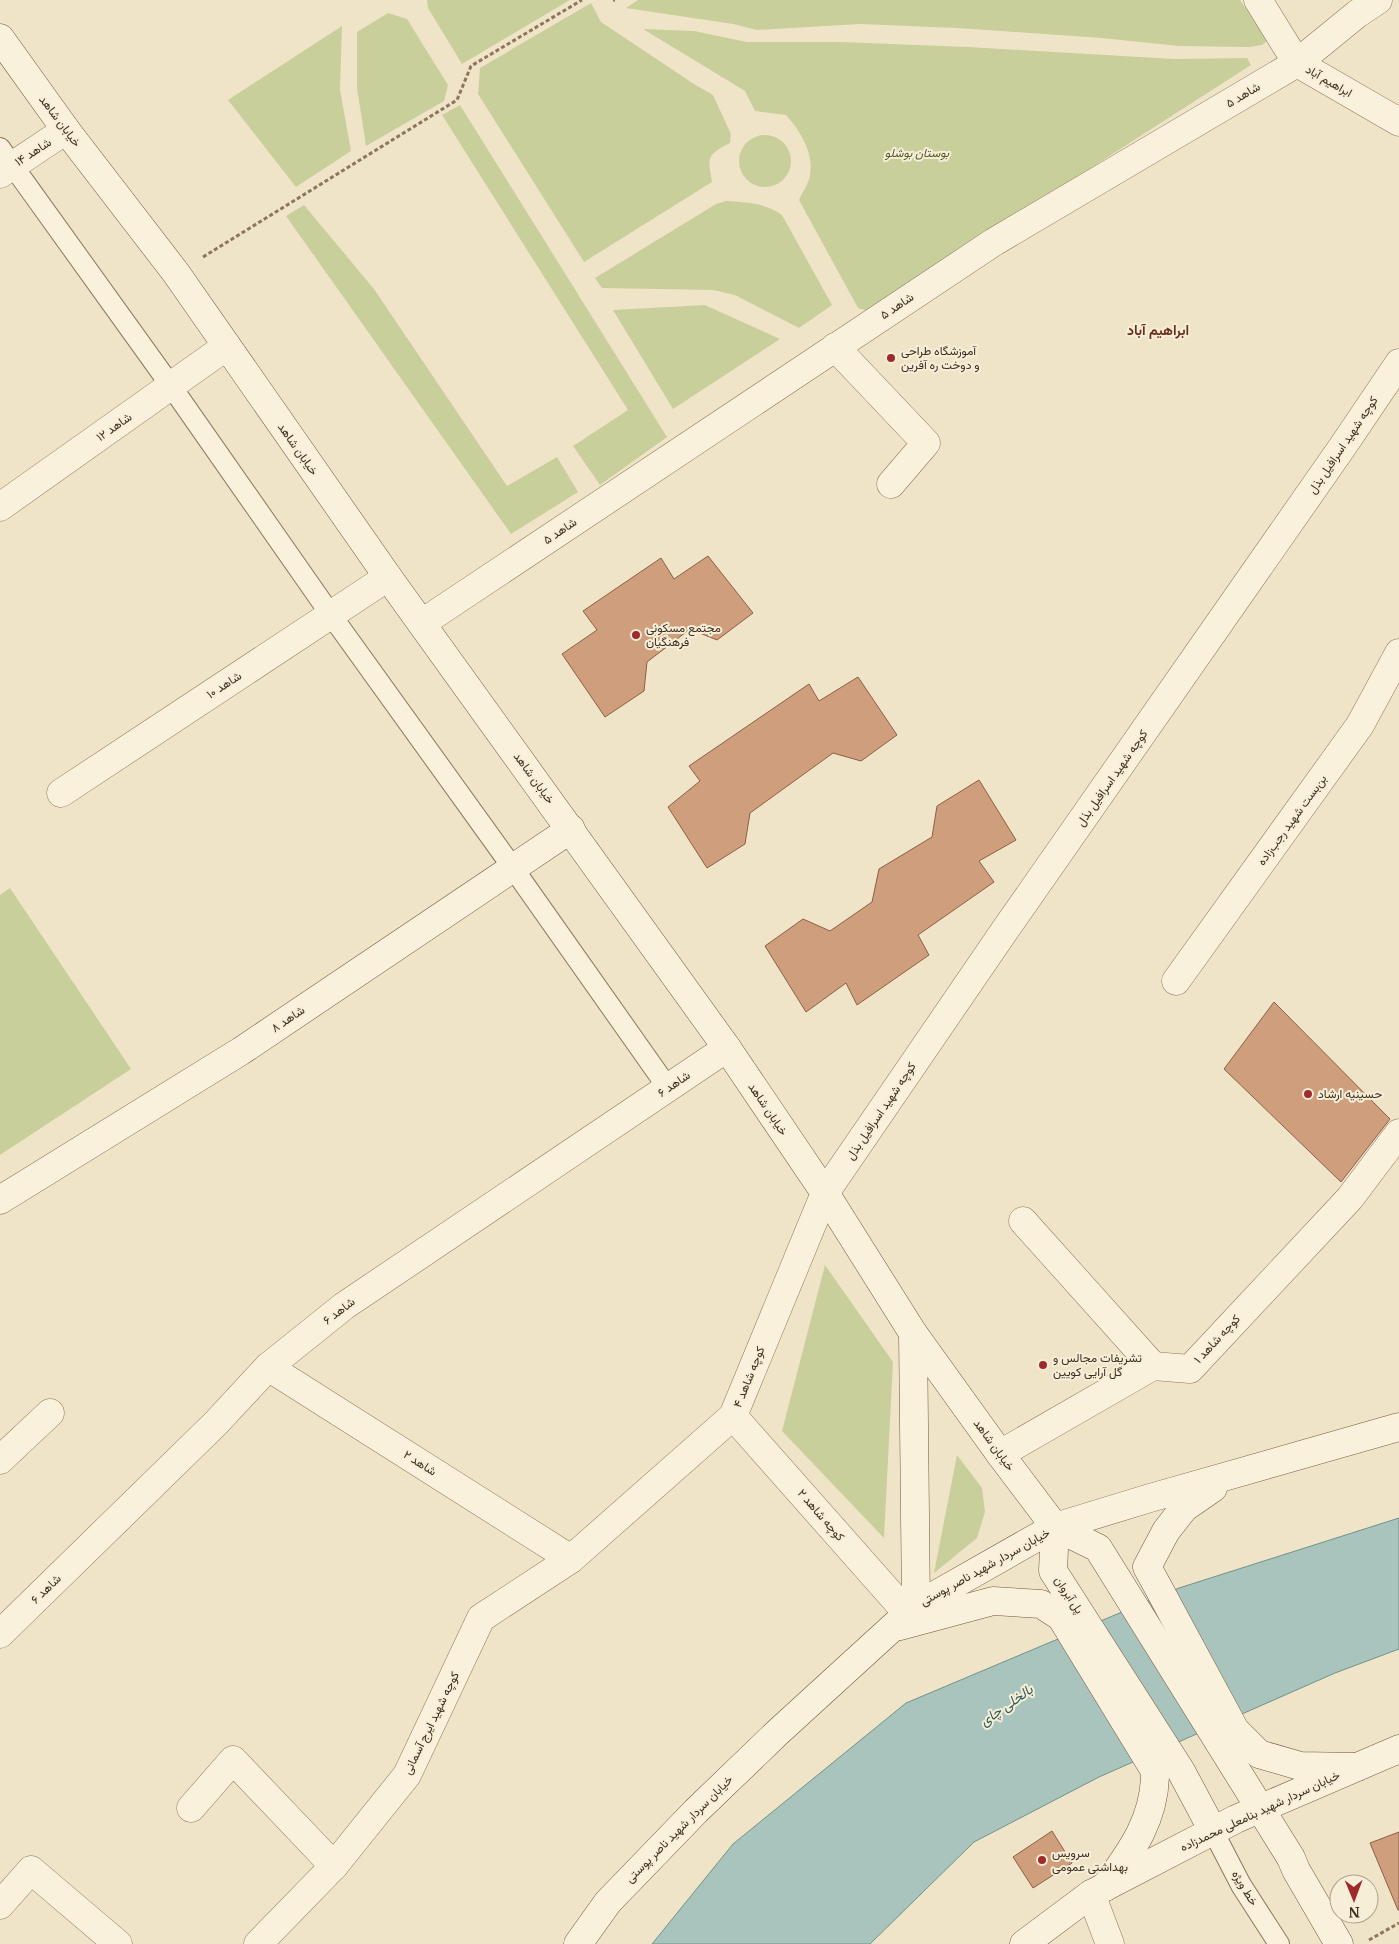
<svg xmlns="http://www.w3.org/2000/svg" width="1399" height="1944" font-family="Merriweather,Vazirmatn,serif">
  <rect width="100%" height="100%" fill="#f0e4c8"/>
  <g fill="#c9cf9b">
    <path d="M427,0H570L462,64L428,8Z"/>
    <path d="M638,0H1240L1267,41L1262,45L1249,47L1179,46L1101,38L957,28L860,24L757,30L733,24L626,8Z"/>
    <path d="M591,3L601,22L694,84L713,95L731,134L730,143C706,155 708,158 712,182L584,262L478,94L480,68Z"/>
    <path d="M388,13L407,19L448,85L444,101L366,146L357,88V32Z"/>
    <path d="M342,26L340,90L351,151L296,187L228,100Z"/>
    <path d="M643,29L694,31L747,42H841L968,47L1174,59L1247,58L1251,65L868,311L858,308L799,200C802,193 809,183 810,175C814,152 800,131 786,115L755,111L745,91Z"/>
    <path d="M460,105L667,437L600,485L573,446L628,410L442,115Z"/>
    <circle cx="765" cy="161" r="26"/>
    <path d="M726,201C746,202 765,203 782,215L832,305L799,328L735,295L713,290L602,288L595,278L716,204Z"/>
    <path d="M304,205L374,289L507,486L557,457L578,492L511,534L286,216Z"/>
    <path d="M705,305L780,339L673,409L613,310Z"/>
    <path d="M10,888L131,1069L0,1155V895Z"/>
    <path d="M825,1265L893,1362L884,1538L782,1431Z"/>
    <path d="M957,1455L982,1488L985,1512L977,1538L934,1573Z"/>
  </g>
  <path fill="#a9c4bc" stroke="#6f938a" d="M1399,1518V1649L1335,1673L1099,1777L974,1842L870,1944H652L733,1844L906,1703L1179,1588Z"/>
  <g fill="#cf9f7d" stroke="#8d5f41">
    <path d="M708,556L753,613L717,640L690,629L647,662L644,691L605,717L562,654L597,630L583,611L661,558L674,579Z"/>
    <path d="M858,677L897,735L861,761L833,753L750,813L745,844L707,868L668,807L700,781L689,766L809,684L819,701Z"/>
    <path d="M979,780L1016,840L979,861L994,882L918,935L929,955L857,1005L846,983L806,1012L765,946L803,919L830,931L872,902L879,869L932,837L937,806Z"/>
    <path d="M1274,1002L1390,1119L1341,1182L1224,1069Z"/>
    <path d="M1052,1831L1072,1863L1033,1888L1013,1857Z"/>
    <path d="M1399,1832V1910H1398L1370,1843Z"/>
  </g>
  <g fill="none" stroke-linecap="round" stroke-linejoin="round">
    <g stroke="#8d765c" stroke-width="22">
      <g id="lane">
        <path d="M0,148L171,386L331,615L513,868L668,1088"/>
        <path d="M1213,1831L1241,1885L1279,1944"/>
      </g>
    </g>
    <g stroke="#8d765c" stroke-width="29">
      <g id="street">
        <path d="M1258,0L1297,63L1399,122"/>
        <path d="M0,174L66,130"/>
        <path d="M835,347L926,443L891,484"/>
        <path d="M0,507L227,346"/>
        <path d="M422,623L994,242L1297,63L1357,14L1378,0"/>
        <path d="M61,793L388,577"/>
        <path d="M1176,981L1360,725L1399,653"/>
        <path d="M1023,1221L1153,1366"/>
        <path d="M268,1367L571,1559"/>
        <path d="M733,1416L908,1614"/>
        <path d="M1000,1454L1153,1366L1190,1369L1350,1198L1399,1133"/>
        <path d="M0,1460L50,1413"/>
        <path d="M0,1634L216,1423L268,1367L344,1306L727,1048"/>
        <path d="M191,1808L233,1760L334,1866"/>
        <path d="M1091,1894L1110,1944"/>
        <path d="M0,1905L31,1870L118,1944"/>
        <path d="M258,1944L334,1866L407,1775L481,1618L571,1559L733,1416L825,1193L1005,930L1343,446L1399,363"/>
      </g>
    </g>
    <g stroke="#6f573f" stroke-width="29">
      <g id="secondary">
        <path d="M0,38L66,130L176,273L388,577L727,1048L825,1193L913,1333L1000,1454L1055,1527L1098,1548L1291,1858L1296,1870L1339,1944"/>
        <path d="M0,1200L241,1051L571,829"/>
        <path d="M913,1333L916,1606"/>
        <path d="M1213,1488L1184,1508L1166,1531L1147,1567L1158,1587L1235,1730L1259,1754L1300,1766L1357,1767"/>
        <path d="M1055,1527L1053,1571L1181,1771L1213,1831"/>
        <path d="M900,1626L993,1601L1041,1604L1061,1617L1155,1771C1156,1817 1132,1851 1105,1887"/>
        <path d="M578,1944L608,1902L696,1811L777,1733L916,1606L1055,1527L1150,1498L1399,1427"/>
        <path d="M1024,1944L1091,1894L1105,1887L1236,1819L1399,1749"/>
      </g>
    </g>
    <g stroke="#8d765c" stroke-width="3" stroke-dasharray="4 2.5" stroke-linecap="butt">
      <path d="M613,0H615"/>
      <path d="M203,257L457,100L471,66L582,0"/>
      <path d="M1369,1940L1399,1923"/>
    </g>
    <use href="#lane" stroke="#faf1dc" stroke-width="20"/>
    <use href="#street" stroke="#faf1dc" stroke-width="28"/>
    <use href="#secondary" stroke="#faf1dc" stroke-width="28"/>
  </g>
  <g fill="#9e2a2b" stroke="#f7eed8" stroke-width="2">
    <circle cx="891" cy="358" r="5"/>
    <circle cx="636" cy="635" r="5"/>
    <circle cx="1308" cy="1094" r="5"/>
    <circle cx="1043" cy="1365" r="5"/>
    <circle cx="1042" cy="1860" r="5"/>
  </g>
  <g text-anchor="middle" stroke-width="4" stroke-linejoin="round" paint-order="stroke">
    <g font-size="12" fill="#3d2e20" stroke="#f7eed8">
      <text transform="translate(1329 81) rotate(30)" y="4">ابراهیم آباد</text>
      <text transform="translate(1243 95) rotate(-31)" y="4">شاهد ۵</text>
      <text transform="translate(60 121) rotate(53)" y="4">خیابان شاهد</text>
      <text transform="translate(33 152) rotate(-33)" y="4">شاهد ۱۴</text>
      <text transform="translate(897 306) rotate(-34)" y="4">شاهد ۵</text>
      <text transform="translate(114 427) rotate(-35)" y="4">شاهد ۱۲</text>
      <text transform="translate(1343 445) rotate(-56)" y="4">کوچه شهید اسرافیل بذل</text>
      <text transform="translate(298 449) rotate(55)" y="4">خیابان شاهد</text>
      <text transform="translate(560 531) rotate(-34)" y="4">شاهد ۵</text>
      <text transform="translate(224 685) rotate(-33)" y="4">شاهد ۱۰</text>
      <text transform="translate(534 778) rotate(54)" y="4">خیابان شاهد</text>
      <text transform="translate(1112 778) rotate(-55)" y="4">کوچه شهید اسرافیل بذل</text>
      <text transform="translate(1292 820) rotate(-54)" y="4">بن‌بست شهید رجب‌زاده</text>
      <text transform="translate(288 1019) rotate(-34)" y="4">شاهد ۸</text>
      <text transform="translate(674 1084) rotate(-34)" y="4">شاهد ۶</text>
      <text transform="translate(768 1109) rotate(56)" y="4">خیابان شاهد</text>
      <text transform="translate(881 1111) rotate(-56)" y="4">کوچه شهید اسرافیل بذل</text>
      <text transform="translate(339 1311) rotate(-37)" y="4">شاهد ۶</text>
      <text transform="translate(1217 1339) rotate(-47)" y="4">کوچه شاهد ۱</text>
      <text transform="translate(749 1377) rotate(-68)" y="4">کوچه شاهد ۴</text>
      <text transform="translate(994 1445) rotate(54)" y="4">خیابان شاهد</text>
      <text transform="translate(420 1463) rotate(32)" y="4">شاهد ۲</text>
      <text transform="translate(821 1515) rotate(49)" y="4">کوچه شاهد ۲</text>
      <text transform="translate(985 1567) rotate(-29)" y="4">خیابان سردار شهید ناصر پوستی</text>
      <text transform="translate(46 1589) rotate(-44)" y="4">شاهد ۶</text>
      <text transform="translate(1069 1595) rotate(56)" y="4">پل آبروان</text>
      <text transform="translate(431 1723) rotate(-64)" y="4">کوچه شهید ایرج آسمانی</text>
      <text transform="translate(1260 1811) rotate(-25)" y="4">خیابان سردار شهید بنامعلی محمدزاده</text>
      <text transform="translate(679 1829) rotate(-45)" y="4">خیابان سردار شهید ناصر پوستی</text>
      <text transform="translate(1245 1888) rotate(59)" y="4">خط ویژه</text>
    </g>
    <g font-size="12" font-style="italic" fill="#4d5a26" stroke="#f7eed8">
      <text x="917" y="157">بوستان بوشلو</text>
    </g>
    <g font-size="12" fill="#3d2e20" stroke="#f7eed8" text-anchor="start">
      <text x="901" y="355">آموزشگاه طراحی<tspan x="901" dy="14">و دوخت ره آفرین</tspan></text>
      <text x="646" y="632">مجتمع مسکونی<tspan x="646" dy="14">فرهنگیان</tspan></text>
      <text x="1318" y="1098">حسینیه ارشاد</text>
      <text x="1053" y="1362">تشریفات مجالس و<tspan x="1053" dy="14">گل آرایی کویین</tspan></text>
      <text x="1052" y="1857">سرویس<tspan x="1052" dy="14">بهداشتی عمومی</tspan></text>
    </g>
    <g font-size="14" font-weight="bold" fill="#6b2e1e" stroke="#f7eed8">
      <text x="1158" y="335">ابراهیم آباد</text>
    </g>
    <g font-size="14" font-style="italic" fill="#2f5d5a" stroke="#f7eed8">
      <text transform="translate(1006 1705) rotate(-35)" y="5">بالخلی چای</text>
    </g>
  </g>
  <g transform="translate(1354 1899) rotate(179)"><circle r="24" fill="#f7eed8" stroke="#ada18e"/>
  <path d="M0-4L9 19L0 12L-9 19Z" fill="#9e2a2b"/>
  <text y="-8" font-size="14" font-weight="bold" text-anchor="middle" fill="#3d2e20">N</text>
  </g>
</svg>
